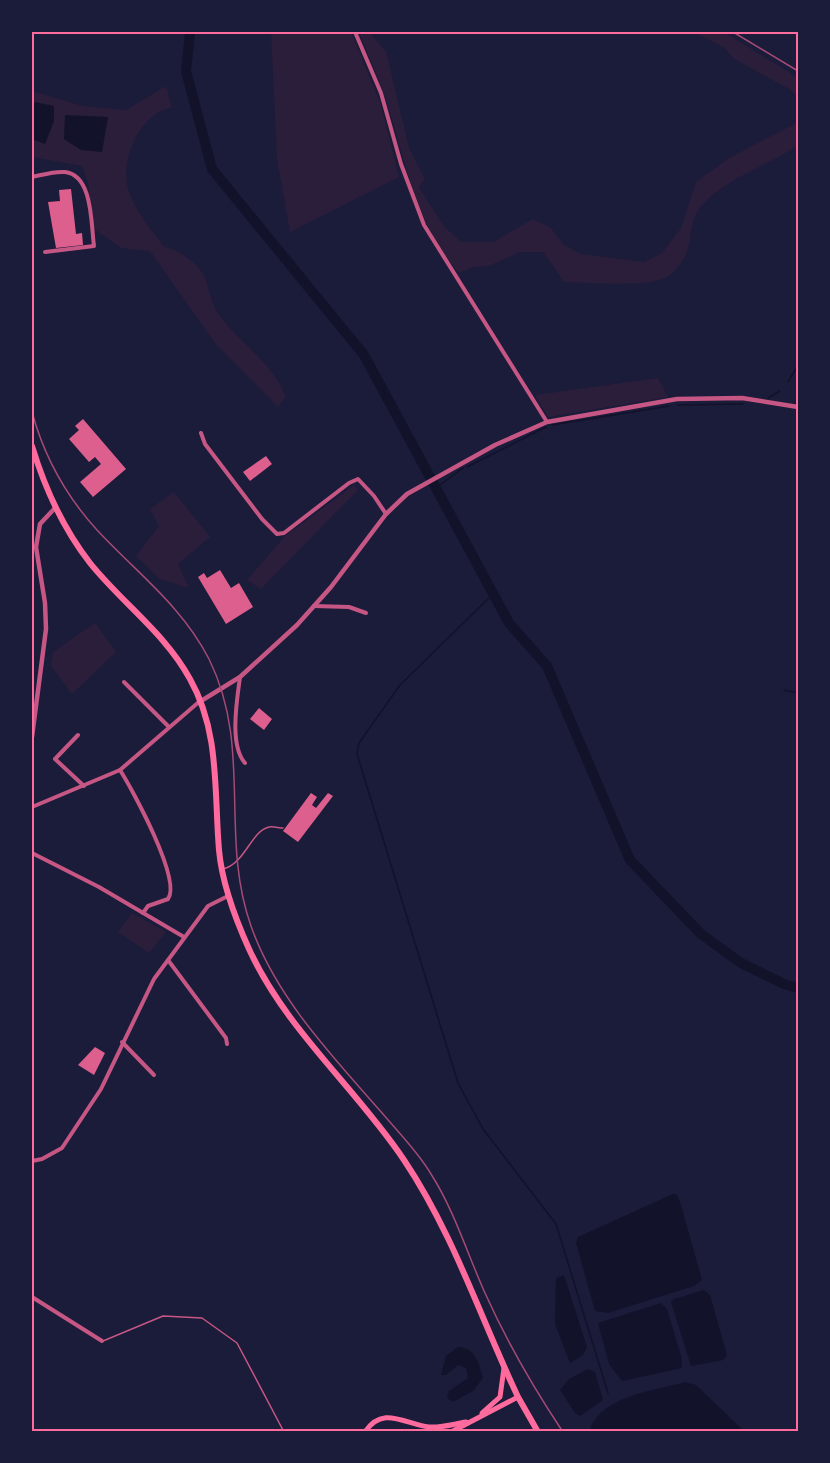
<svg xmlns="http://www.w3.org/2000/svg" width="830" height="1463" font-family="'Titillium Web',sans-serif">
  <rect width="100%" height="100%" fill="#1b1b3a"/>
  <g fill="#2a1e3b">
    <path d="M271,32H351L381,105L399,177L290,232L277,159Z"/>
    <path d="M359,32H369L386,51L409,148L425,179L419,187L443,225L461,242H493L533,219L551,228L564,245L581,254L644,262L662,253L681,228L696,182L729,158L798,122V145C770,165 727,178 704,203C687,221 694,236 686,254C683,262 674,274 665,278C649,287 585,283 564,282L543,252H520L489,266L473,267L459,273C413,220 406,160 385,96C377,74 367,53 359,32Z"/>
    <path d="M693,32H724L798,78V97L789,89L734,59L725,48Z"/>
    <path d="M166,86L172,107C166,109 159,111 155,115C134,129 120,167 129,191C136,212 151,229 164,247C176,248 194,261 202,272C208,281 210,302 219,315C241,344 272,362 286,397L278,407L215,343L150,251L121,248L94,229L88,183L82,166L32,157V91L83,106L126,110Z"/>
    <path d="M658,378L668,397L548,417L535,395Z"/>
    <path d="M354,485L358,490L261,589L247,580L285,536Z"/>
    <path d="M174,492L210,537L178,564L189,588L160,579L136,556L159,526L150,509Z"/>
    <path d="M95,623L116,652L72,694L51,666L53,652Z"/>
    <path d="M132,913L166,932L149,953L118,932Z"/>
  </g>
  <g fill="#12122b">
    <path d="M35,102L54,106V121L45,144L32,139V106Z"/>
    <path d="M65,115L108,117L102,152L81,150L64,139Z"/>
    <path d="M673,1194L677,1195L681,1205L702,1280L694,1286L608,1313L595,1311L576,1243L578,1237Z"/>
    <path d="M564,1275L587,1347L583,1355L570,1363L555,1324L556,1278Z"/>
    <path d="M704,1290L710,1295L727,1355L723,1360L691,1366L671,1302L674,1299Z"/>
    <path d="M661,1303L667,1309L682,1359V1368L622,1381L609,1364L598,1323Z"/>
    <path d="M458,1347C476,1348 479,1364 483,1378L473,1391L453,1402L447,1398L449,1391L468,1378L466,1368L458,1365L446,1375H441L446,1356Z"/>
    <path d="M588,1369L595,1372L603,1400L580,1416L575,1413L560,1390L569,1379Z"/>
    <path d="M685,1382L696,1385L744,1431L592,1432L590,1429C603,1395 655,1391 685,1382Z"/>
  </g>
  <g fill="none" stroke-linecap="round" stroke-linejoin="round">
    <g stroke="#12122b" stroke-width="1.5">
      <path d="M788,382L798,365"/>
      <path d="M768,398L780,391"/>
      <path d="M677,405L743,404"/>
      <path d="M552,425L669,406"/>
      <path d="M467,467L546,427"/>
      <path d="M436,488L463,468"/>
      <path d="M493,594L400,685L359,743L357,754L458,1083L483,1129L556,1224L608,1393"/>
      <path d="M784,690L798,693"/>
    </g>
    <path stroke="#12122b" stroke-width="10" d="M190,32L186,71L212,169L364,355L509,623L547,666L630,860L701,934L741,963L784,984L798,988"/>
  </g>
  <g fill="#dd5f8e">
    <path d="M71,189L76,234L82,233L83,245L56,248L48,202L60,201L59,190Z"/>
    <path d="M83,419L126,469L93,497L80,482L101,464L95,457L89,462L69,439L79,430L75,426Z"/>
    <path d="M266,456L272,464L250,481L243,472Z"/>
    <path d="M220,570L231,588L239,583L253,607L226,624L198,577L204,573L207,578Z"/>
    <path d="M259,708L272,719L264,730L250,719Z"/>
    <path d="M311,793L317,797L312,805L316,808L328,793L333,796L298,842L283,831Z"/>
    <path d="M95,1047L105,1053L94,1075L78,1065Z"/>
  </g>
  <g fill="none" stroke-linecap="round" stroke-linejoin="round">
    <g stroke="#c65784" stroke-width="1.5">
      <path d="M223,869C245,864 251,831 269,827C273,826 279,828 283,828"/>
      <path d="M103,1341L163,1316L202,1318L237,1343L284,1432"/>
    </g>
    <g stroke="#c65784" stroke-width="4">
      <path d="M355,32L381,93L401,164L424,225L547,422"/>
      <path d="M32,177C42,175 54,171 65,172C93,175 91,225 94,246L45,252"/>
      <path d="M201,433L205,444L262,519L277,534L284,533L349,483L358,479L374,496L386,514"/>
      <path d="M314,606L349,607L366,613"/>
      <path d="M240,677C237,700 229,745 245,763"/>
      <path d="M124,682L168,726"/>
      <path d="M78,735L55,759L84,786"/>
      <path d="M120,770C132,789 182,880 168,899L148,906L143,913"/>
      <path d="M32,807L120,770L200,701"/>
      <path d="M32,853L99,887L184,937"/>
      <path d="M168,960L226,1038L227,1044"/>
      <path d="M122,1042L154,1075"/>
      <path d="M32,1161L42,1159L62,1148L101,1089L154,979L208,906L228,896"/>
      <path d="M32,1297L102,1341"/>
    </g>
    <g stroke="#c65784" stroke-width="4.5">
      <path d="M201,701L240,677L297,625L331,587L386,514L407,494L495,445L547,422L677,399L742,398L798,407"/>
      <path d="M32,737L46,629L45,603L36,547L40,524L55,508"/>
    </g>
    <g stroke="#ff6b9d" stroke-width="5">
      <path d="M482,1413L500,1397L504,1368"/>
      <path d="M365,1432C383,1405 404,1424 429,1427C441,1428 454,1424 466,1422"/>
      <path d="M451,1432L518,1397"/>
    </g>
    <path stroke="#ff6b9d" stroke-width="6" d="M32,446C45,489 62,527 90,563C122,603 165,633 190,679C220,732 214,791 219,850C222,884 235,918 249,949C286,1030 356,1088 404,1160C453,1233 481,1319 518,1397L538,1432"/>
    <g stroke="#a44b75" stroke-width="1.5">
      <path d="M733,32L798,71"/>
      <path d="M32,412C44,456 66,496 97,530C137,573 182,606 209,659C253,748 219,836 251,926C276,998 334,1058 383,1114C399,1133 418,1152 431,1174C454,1210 467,1253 485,1293C507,1342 533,1387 563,1432"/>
    </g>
  </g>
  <rect width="830" height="1463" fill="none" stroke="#1b1b3a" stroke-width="66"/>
  <rect x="33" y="33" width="764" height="1397" fill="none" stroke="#ff6b9d" stroke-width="2"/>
</svg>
